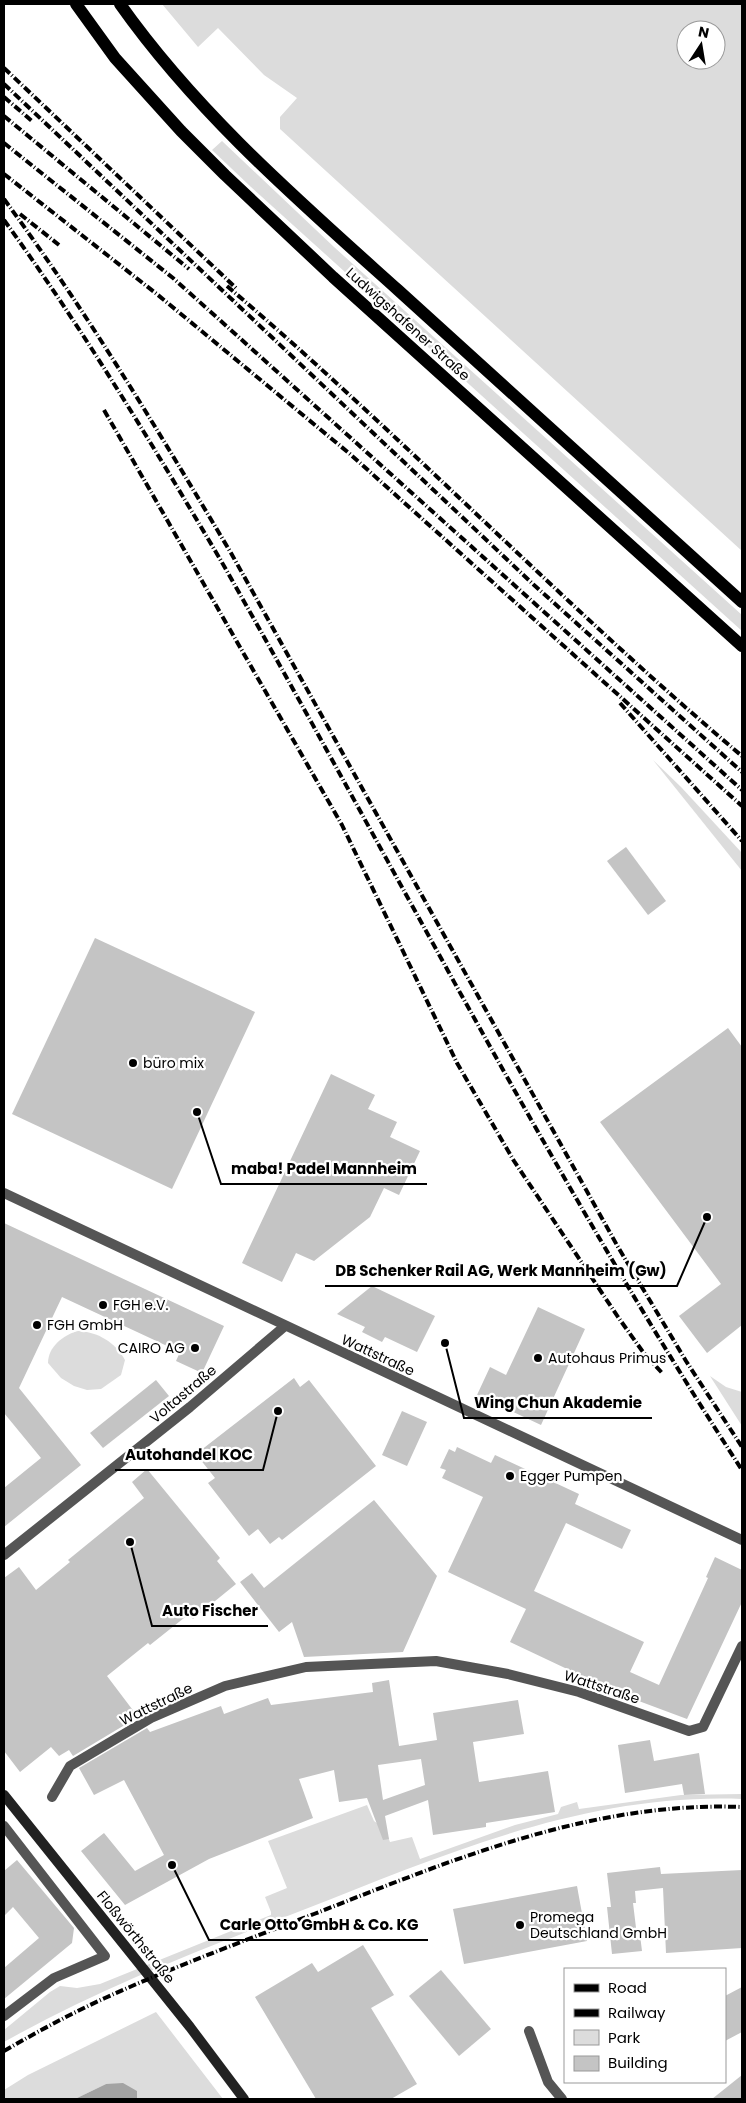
<svg xmlns="http://www.w3.org/2000/svg" width="746" height="2103" font-family="Poppins,sans-serif">
  <rect width="100%" height="100%" fill="#fff"/>
  <g fill="#dcdcdc" fill-rule="evenodd">
    <path d="M162,4H742V551L280,129V117L297,98L264,75L218,28L198,47ZM686,30H716V60H686Z"/>
    <path d="M222,141L334,247L742,615V631L251,187L212,150Z"/>
    <path d="M653,760L681,787L742,853V871Z"/>
    <path d="M78,1331C98,1332 115,1342 125,1360L121,1375L101,1389L87,1390L74,1386L61,1378L48,1363C48,1347 63,1335 78,1331Z"/>
    <path d="M710,1376L726,1387L742,1392V1426Z"/>
    <path d="M742,1794V1799C586,1793 445,1854 303,1910C200,1950 100,1988 4,2042V2030L50,1992L60,1986L77,1988L100,1984L271,1915V1912L265,1897L287,1888L268,1841L367,1805L374,1821L385,1829L390,1842L412,1837L420,1859L515,1825L558,1814L561,1807L577,1802L579,1809L681,1795Z"/>
    <path d="M156,2012L223,2099H137V2091L106,2084L75,2099H4V2090L28,2075Z"/>
  </g>
  <path fill="#a3a3a3" d="M123,2083L137,2091V2099H75L106,2084Z"/>
  <g fill="#c4c4c4" fill-rule="evenodd">
    <path d="M626,847L666,901L648,915L607,861Z"/>
    <path d="M95,938L255,1012L172,1189L12,1114Z"/>
    <path d="M728,1028L742,1047V1325L707,1353L679,1316L721,1284L600,1122Z"/>
    <path d="M331,1074L375,1095L368,1109L397,1122L390,1137L420,1151L399,1195L384,1188L370,1217L314,1261L296,1253L282,1282L242,1263Z"/>
    <path d="M4,1223L224,1326L202,1373L176,1361L180,1352L62,1297L19,1388L81,1465L4,1527V1488L41,1458L4,1413Z"/>
    <path d="M372,1286L435,1316L417,1352L385,1337L382,1342L362,1332L365,1327L337,1314Z"/>
    <path d="M538,1307L585,1329L541,1425L477,1395L490,1367L506,1375Z"/>
    <path d="M294,1378L300,1387L309,1380L376,1466L282,1540L279,1537L270,1544L258,1529L249,1536L208,1483L215,1478L196,1454Z"/>
    <path d="M156,1380L169,1396L103,1448L90,1433Z"/>
    <path d="M402,1411L427,1422L407,1466L382,1455Z"/>
    <path d="M457,1447L491,1463L495,1455L579,1494L575,1504L631,1530L622,1549L566,1523L534,1591L644,1642L630,1672L659,1685L708,1578L706,1577L715,1557L742,1570V1602L687,1719L620,1694L510,1642L526,1609L448,1572L483,1497L442,1478L446,1470L440,1468L449,1449L455,1452Z"/>
    <path d="M147,1469L220,1558L217,1561L236,1584L193,1619L189,1614L150,1645L148,1643L107,1676L138,1717L73,1756L69,1750L59,1756L51,1747L20,1772L4,1751V1578L19,1567L36,1590L70,1562L68,1560L144,1498L132,1482Z"/>
    <path d="M374,1500L437,1576L403,1652L304,1657L292,1622L279,1632L240,1582L252,1573L264,1588Z"/>
    <path d="M389,1680L399,1746L437,1740L433,1713L518,1700L524,1734L473,1742L479,1782L548,1771L555,1812L486,1823V1827L433,1835L428,1800L385,1816L389,1839L383,1840L367,1798L339,1802L334,1770L299,1779L313,1818L209,1859L125,1905L81,1851L104,1833L135,1871L164,1855L124,1780L94,1795L79,1768L147,1728L150,1732L221,1706L224,1714L268,1698L271,1705L373,1692L372,1683ZM421,1759L425,1785L383,1800L378,1765Z"/>
    <path d="M650,1740L654,1761L699,1753L705,1794L684,1795L682,1784L625,1793L618,1745Z"/>
    <path d="M17,1860L74,1928L72,1943L4,1999V1968L39,1938L13,1907L4,1916V1871Z"/>
    <path d="M660,1867L661,1874L742,1870V1948L666,1953L663,1888L635,1891L636,1903H633L637,1936L640,1935L642,1951L612,1954L607,1907H611L607,1873Z"/>
    <path d="M577,1886L587,1941L464,1964L453,1909Z"/>
    <path d="M363,1945L394,1995L371,2008L417,2084L391,2099H316L255,1997L312,1963L318,1972Z"/>
    <path d="M441,1970L491,2029L459,2056L409,1996Z"/>
    <path d="M742,1987V2032L725,2041V1996Z"/>
    <path d="M742,2075V2099H712Z"/>
  </g>
  <g fill="none" stroke-linecap="round" stroke-linejoin="round">
    <g stroke="#555" stroke-width="10">
      <path d="M4,1193L742,1540"/>
      <path d="M4,1555L190,1407L285,1326"/>
      <path d="M52,1797L70,1766L151,1718L225,1686L306,1667L436,1661L508,1674L579,1692L689,1731L703,1727L742,1646"/>
      <path d="M4,1826L105,1956L54,1978L4,2016"/>
      <path d="M529,2031L548,2082L562,2099"/>
    </g>
    <path stroke="#222" stroke-width="10" d="M4,1795L190,2027L244,2099"/>
    <g stroke="#000" stroke-width="12">
      <path d="M76,4L115,58L181,131L225,175L333,277L742,646"/>
      <path d="M120,4C197,113 299,201 398,290C512,394 627,498 742,602"/>
    </g>
    <g stroke="#000" stroke-width="4" stroke-dasharray="8 2.5 1 2.5" stroke-linecap="butt">
      <path d="M4,68L236,288"/>
      <path d="M4,84L534,585L742,772"/>
      <path d="M4,97L32,121"/>
      <path d="M4,116L189,269"/>
      <path d="M4,143L173,278L742,790"/>
      <path d="M4,174L158,295L350,454L742,806"/>
      <path d="M4,199C87,312 159,432 231,553L618,1247L686,1361L742,1447"/>
      <path d="M20,214L59,245"/>
      <path d="M4,220C83,329 152,444 220,559C393,863 551,1176 742,1470"/>
      <path d="M227,286C404,437 564,606 742,756"/>
      <path d="M104,410L342,825L457,1063L514,1161L618,1317L643,1352L663,1374"/>
      <path d="M620,703L742,841"/>
      <path d="M4,2051C37,2032 70,2014 105,1998C173,1967 244,1941 314,1914C452,1860 591,1801 742,1807"/>
    </g>
  </g>
  <g fill="#000" stroke="#fff" stroke-width="2">
    <circle cx="133" cy="1063" r="5"/>
    <circle cx="103" cy="1305" r="5"/>
    <circle cx="37" cy="1325" r="5"/>
    <circle cx="195" cy="1348" r="5"/>
    <circle cx="538" cy="1358" r="5"/>
    <circle cx="510" cy="1476" r="5"/>
    <circle cx="520" cy="1925" r="5"/>
  </g>
  <g text-anchor="middle" stroke-width="4.5" stroke-linejoin="round" paint-order="stroke">
    <g font-size="14" fill="#000" stroke="#fff">
      <text transform="translate(408 324) rotate(42)" y="5">Ludwigshafener Straße</text>
      <text transform="translate(378 1355) rotate(25)" y="5">Wattstraße</text>
      <text transform="translate(183 1394) rotate(-40)" y="5">Voltastraße</text>
      <text transform="translate(602 1687) rotate(18)" y="5">Wattstraße</text>
      <text transform="translate(156 1704) rotate(-26)" y="5">Wattstraße</text>
      <text transform="translate(136 1937) rotate(51)" y="5">Floßwörthstraße</text>
    </g>
    <g font-size="14" fill="#000" stroke="#fff" text-anchor="start">
      <text x="143" y="1068">büro mix</text>
      <text x="113" y="1310">FGH e.V.</text>
      <text x="47" y="1330">FGH GmbH</text>
      <text x="185" y="1353" text-anchor="end">CAIRO AG</text>
      <text x="548" y="1363">Autohaus Primus</text>
      <text x="520" y="1481">Egger Pumpen</text>
      <text x="530" y="1922">Promega<tspan x="530" dy="16">Deutschland GmbH</tspan></text>
    </g>
  </g>
  <path fill="none" stroke="#000" stroke-width="2" d="M197 1112L221 1184H427M707 1217L677 1286H325M445 1343L464 1418H652M278 1411L263 1470H115M130 1542L152 1626H268M172 1865L209 1940H428"/>
  <g fill="#000" stroke="#fff" stroke-width="2">
    <circle cx="197" cy="1112" r="5"/>
    <circle cx="707" cy="1217" r="5"/>
    <circle cx="445" cy="1343" r="5"/>
    <circle cx="278" cy="1411" r="5"/>
    <circle cx="130" cy="1542" r="5"/>
    <circle cx="172" cy="1865" r="5"/>
  </g>
  <g font-size="15" text-anchor="middle" font-weight="bold" fill="#000" stroke="#fff" stroke-width="4.5" stroke-linejoin="round" paint-order="stroke">
    <text x="324" y="1174">maba! Padel Mannheim</text>
    <text x="501" y="1276">DB Schenker Rail AG, Werk Mannheim (Gw)</text>
    <text x="558" y="1408">Wing Chun Akademie</text>
    <text x="189" y="1460">Autohandel KOC</text>
    <text x="210" y="1616">Auto Fischer</text>
    <text x="319" y="1930">Carle Otto GmbH &amp; Co. KG</text>
  </g>
  <rect width="746" height="2103" fill="none" stroke="#000000" stroke-width="10"/>
  <rect x="564" y="1968" width="162" height="115" fill="#ffffff" stroke="#999999"/>
  <rect x="574" y="1984" width="25" height="8" fill="#000000" stroke="#999999"/>
  <text x="608" y="1993" font-size="15" fill="#000000">Road</text>
  <rect x="574" y="2009" width="25" height="8" fill="#000000" stroke="#999999"/>
  <text x="608" y="2018" font-size="15" fill="#000000">Railway</text>
  <rect x="574" y="2030" width="25" height="15" fill="#dcdcdc" stroke="#999999"/>
  <text x="608" y="2043" font-size="15" fill="#000000">Park</text>
  <rect x="574" y="2056" width="25" height="15" fill="#c4c4c4" stroke="#999999"/>
  <text x="608" y="2068" font-size="15" fill="#000000">Building</text>
  <g transform="translate(701 45) rotate(12)"><circle r="24" fill="#ffffff" stroke="#999999"/>
  <path d="M0-4L9 19L0 12L-9 19Z" fill="#000000"/>
  <text y="-8" font-size="14" font-weight="bold" text-anchor="middle" fill="#000000">N</text>
  </g>
</svg>
